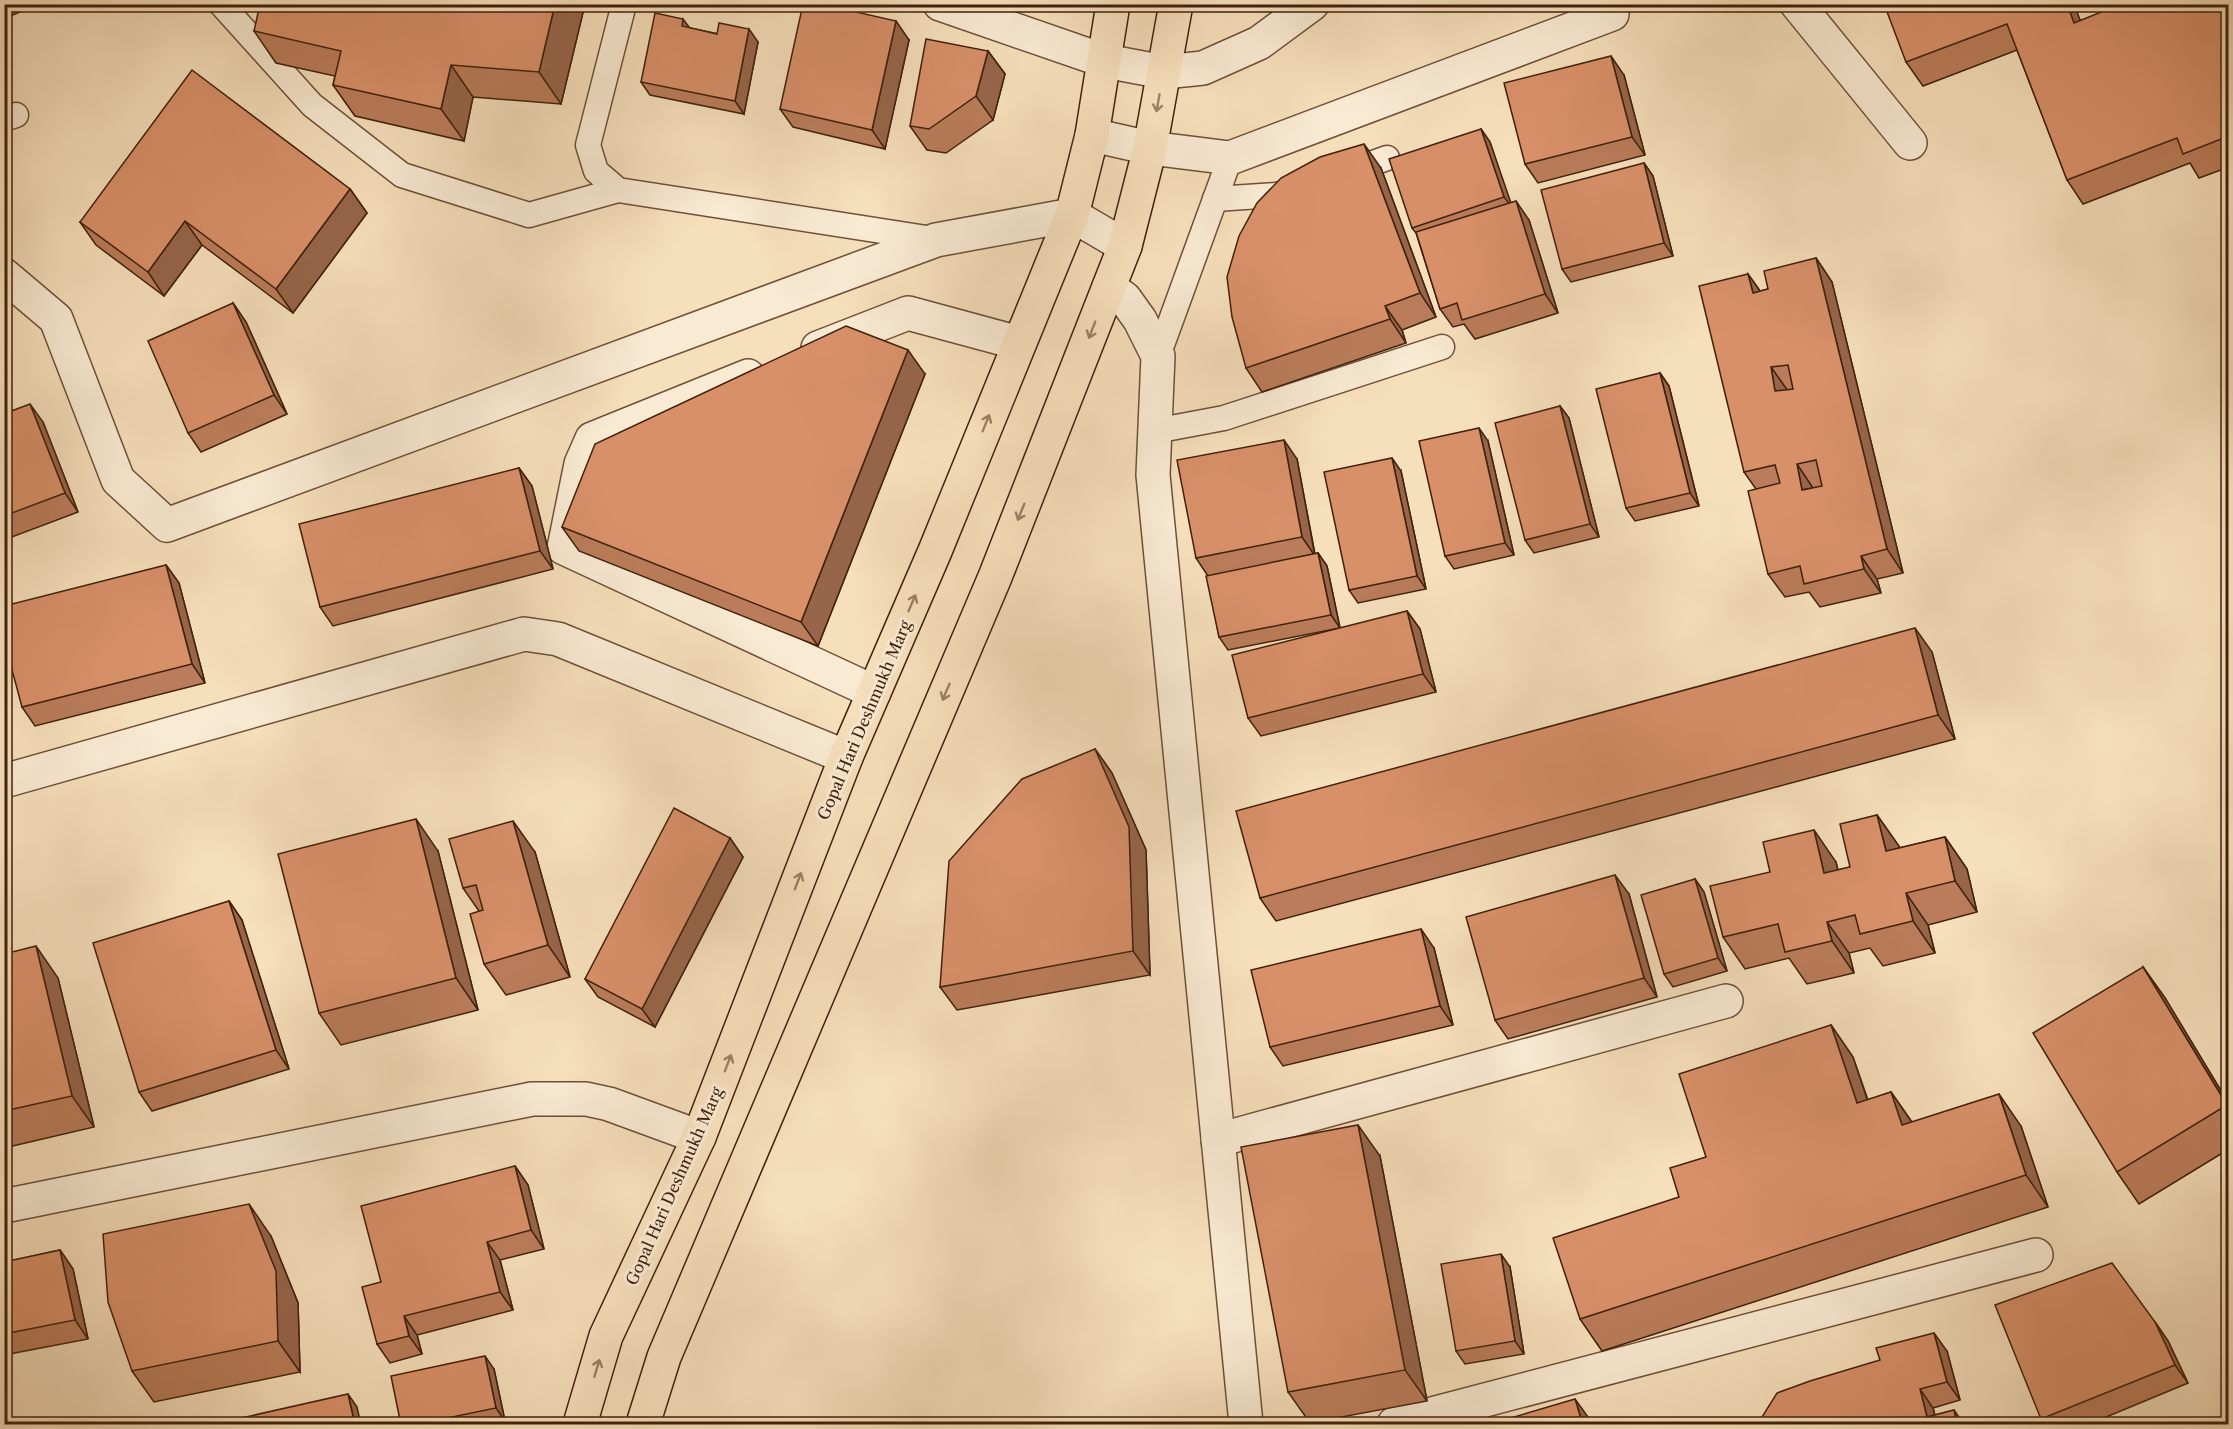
<svg xmlns="http://www.w3.org/2000/svg" width="2233" height="1429" font-family="'Libre Caslon Text',serif">
  <rect width="100%" height="100%" fill="#f6dfbb"/>
  <filter id="stains"><feTurbulence type="fractalNoise" baseFrequency=".00333" numOctaves="4"/><feColorMatrix values="0 0 0 0 .2 0 0 0 0 .09 0 0 0 0 .02 0 0 0 .5 -.17"/></filter>
  <radialGradient id="worn" r=".72"><stop offset=".6" stop-color="#630" stop-opacity="0"/><stop offset="1" stop-color="#630" stop-opacity=".3"/></radialGradient>
  <g fill="none" stroke-linecap="round" stroke-linejoin="round">
    <g stroke="#6e5038" stroke-width="27">
      <g id="lane">
        <path d="M221,4L312,105L402,175L529,215L618,190"/>
        <path d="M624,4L588,145L596,171L618,190L933,239"/>
        <path d="M4,119L16,115"/>
        <path d="M1346,173L1387,158"/>
        <path d="M1215,199L1276,195L1296,190"/>
        <path d="M1158,356L1230,158"/>
        <path d="M1155,431L1224,418L1442,347"/>
      </g>
    </g>
    <g stroke="#6e5038" stroke-width="36">
      <g id="street">
        <path d="M940,4L1105,61L1164,72L1203,68L1259,43L1312,4"/>
        <path d="M1797,4L1910,143"/>
        <path d="M1092,135L1150,148L1230,158L1612,14"/>
        <path d="M4,275L56,319L118,480L167,525L936,240L1072,215L1125,246"/>
        <path d="M1109,287L1125,299L1140,320L1158,356L1153,475L1246,1424"/>
        <path d="M818,348L908,313L1019,343"/>
        <path d="M748,376L592,439L581,464L564,548L874,692"/>
        <path d="M4,781L524,634L558,639L846,757"/>
        <path d="M1218,1140L1726,1001"/>
        <path d="M4,1206L532,1099H586L609,1104L699,1137"/>
        <path d="M1394,1424L2036,1255"/>
      </g>
    </g>
    <g stroke="#41210c" stroke-width="36">
      <g id="primary">
        <path d="M580,1424L606,1336L699,1137L846,757L935,551L1072,215L1092,135L1113,4"/>
        <path d="M643,1424L664,1357L995,577L1125,246L1150,148L1176,4"/>
      </g>
    </g>
    <use href="#lane" stroke="#f9ead3" stroke-width="24"/>
    <use href="#street" stroke="#f9ead3" stroke-width="33"/>
    <use href="#primary" stroke="#f6dfbb" stroke-width="33"/>
  </g>
  <g fill="#ba7c5a" stroke="#41210c" stroke-width="1.5">
    <path d="M4,4H37L4,19Z"/>
    <path d="M585,4L561,104L473,97L464,141L355,116L333,85L335,76L276,63L254,31Z"/>
    <path d="M1895,4L2080,20L2229,4V167L2199,178L2190,163L2083,204L2067,180L2017,50L1923,86L1906,62Z"/>
    <path d="M690,28L758,42L744,114L650,95L641,82Z"/>
    <path d="M909,40L885,149L793,127L780,109Z"/>
    <path d="M988,51L1005,74L993,120L946,153L927,150L910,126Z"/>
    <path d="M1624,75L1645,155L1538,183L1525,164Z"/>
    <path d="M1481,129L1490,142L1510,203L1529,220L1558,313L1475,339L1464,324L1453,327L1440,309L1416,233L1412,228Z"/>
    <path d="M1644,163L1653,176L1673,256L1571,282L1562,269Z"/>
    <path d="M1381,168L1436,317L1402,330L1406,343L1262,392L1246,368Z"/>
    <path d="M350,189L367,213L293,313L202,245L164,296L96,245L80,222Z"/>
    <path d="M1816,258L1832,282L1903,573L1877,579L1881,593L1820,607L1809,592L1785,597L1768,574L1756,489L1744,472L1748,274L1760,291L1768,289Z"/>
    <path d="M233,303L246,322L287,414L201,452L188,433Z"/>
    <path d="M1660,373L1669,386L1699,506L1635,521L1626,508Z"/>
    <path d="M925,374L818,646L579,551L562,527Z"/>
    <path d="M4,395L11,411L43,422L78,512L4,540Z"/>
    <path d="M1560,406L1569,418L1599,537L1534,553L1525,540Z"/>
    <path d="M1488,441L1514,555L1454,569L1445,556Z"/>
    <path d="M1297,459L1315,554L1318,553L1327,566L1340,628L1228,650L1219,637L1208,576L1196,558Z"/>
    <path d="M519,468L532,486L553,569L333,626L320,607Z"/>
    <path d="M1401,471L1426,589L1358,603L1349,590Z"/>
    <path d="M166,565L179,583L205,683L35,726L22,707Z"/>
    <path d="M1407,611L1420,629L1436,692L1261,736L1248,718Z"/>
    <path d="M1932,652L1955,739L1276,921L1260,898Z"/>
    <path d="M1095,749L1112,773L1146,850L1150,975L957,1010L940,987Z"/>
    <path d="M1877,815L1900,848L1945,837L1967,869L1977,912L1928,925L1935,953L1883,966L1870,948L1849,953L1854,973L1807,984L1789,958L1745,969L1723,937L1836,862L1838,870L1850,867Z"/>
    <path d="M730,838L743,857L655,1027L598,997L585,979Z"/>
    <path d="M438,851L478,1010L341,1045L319,1013Z"/>
    <path d="M535,852L570,977L506,995L484,964L479,911L463,888Z"/>
    <path d="M1695,879L1704,892L1727,971L1673,987L1664,974Z"/>
    <path d="M1629,894L1657,997L1508,1039L1495,1020Z"/>
    <path d="M229,901L242,920L289,1069L152,1111L139,1092Z"/>
    <path d="M1434,948L1453,1025L1283,1066L1270,1047Z"/>
    <path d="M4,954L58,978L94,1127L4,1148Z"/>
    <path d="M2143,967L2165,998L2229,1104V1149L2139,1204L2117,1172Z"/>
    <path d="M1831,1025L1853,1057L1868,1100L1891,1092L1912,1122L2021,1126L2048,1207L1602,1351L1580,1319L1679,1197Z"/>
    <path d="M1380,1156L1427,1401L1310,1423L1288,1392Z"/>
    <path d="M515,1166L528,1185L544,1249L500,1260L513,1310L417,1335L422,1354L390,1363L377,1344L381,1282Z"/>
    <path d="M271,1236L298,1303L300,1372L154,1402L132,1371Z"/>
    <path d="M60,1250L73,1269L88,1339L4,1355V1262Z"/>
    <path d="M1510,1267L1524,1354L1465,1364L1456,1351Z"/>
    <path d="M2155,1322L2168,1341L2188,1383L2087,1425H2045L2041,1419Z"/>
    <path d="M1947,1351L1960,1400L1933,1408L1935,1415L1954,1410L1964,1425H1757Z"/>
    <path d="M494,1369L505,1421L488,1425H401Z"/>
  </g>
  <g fill="#97654a" stroke="#41210c" stroke-width="1.5">
    <path d="M555,4H585L561,104L539,72Z"/>
    <path d="M2067,4H2074L2090,46L2074,23Z"/>
    <path d="M683,19L692,31L682,26Z"/>
    <path d="M896,21L909,40L885,149L872,130Z"/>
    <path d="M749,29L758,42L744,114L735,101Z"/>
    <path d="M988,51L1005,74L993,120L976,96Z"/>
    <path d="M1611,56L1624,75L1645,155L1632,137Z"/>
    <path d="M451,65L473,97L464,141L441,109Z"/>
    <path d="M1481,129L1490,142L1513,209L1504,197Z"/>
    <path d="M1364,144L1381,168L1436,317L1420,293Z"/>
    <path d="M1644,163L1653,176L1673,256L1664,243Z"/>
    <path d="M350,189L367,213L293,313L276,289Z"/>
    <path d="M1516,201L1529,220L1558,313L1545,294Z"/>
    <path d="M185,221L202,245L164,296L148,272Z"/>
    <path d="M1816,258L1832,282L1903,573L1887,549Z"/>
    <path d="M1748,274L1765,298L1753,293Z"/>
    <path d="M233,303L246,322L287,414L274,395Z"/>
    <path d="M1385,306L1402,330L1406,343L1390,319Z"/>
    <path d="M908,350L925,374L818,646L801,622Z"/>
    <path d="M1771,367L1788,391H1775Z"/>
    <path d="M1660,373L1669,386L1699,506L1690,493Z"/>
    <path d="M4,395L19,431L6,413L4,410Z"/>
    <path d="M30,404L43,422L78,512L65,493Z"/>
    <path d="M1560,406L1569,418L1599,537L1590,524Z"/>
    <path d="M1479,428L1488,441L1514,555L1505,543Z"/>
    <path d="M1284,440L1297,459L1315,556L1302,537Z"/>
    <path d="M1392,458L1401,471L1426,589L1417,576Z"/>
    <path d="M1797,464L1813,488L1802,490Z"/>
    <path d="M519,468L532,486L553,569L540,551Z"/>
    <path d="M1318,553L1327,566L1340,628L1331,615Z"/>
    <path d="M1861,556L1877,579L1881,593L1864,569Z"/>
    <path d="M166,565L179,583L205,683L192,664Z"/>
    <path d="M1407,611L1420,629L1436,692L1423,674Z"/>
    <path d="M1915,628L1932,652L1955,739L1938,715Z"/>
    <path d="M1095,749L1112,773L1146,850L1150,975L1133,951Z"/>
    <path d="M1877,815L1899,846L1908,883L1886,851Z"/>
    <path d="M416,819L438,851L478,1010L456,978Z"/>
    <path d="M513,821L535,852L570,977L548,945Z"/>
    <path d="M1814,830L1836,862L1846,905L1824,873Z"/>
    <path d="M1945,837L1967,869L1977,912L1955,881Z"/>
    <path d="M730,838L743,857L655,1027L642,1009Z"/>
    <path d="M1615,875L1629,894L1657,997L1644,978Z"/>
    <path d="M1695,879L1704,892L1727,971L1718,958Z"/>
    <path d="M1906,893L1928,925L1935,953L1913,921Z"/>
    <path d="M229,901L242,920L289,1069L276,1050Z"/>
    <path d="M1827,922L1849,953L1854,973L1832,941Z"/>
    <path d="M1421,929L1434,948L1453,1025L1440,1006Z"/>
    <path d="M36,946L58,978L94,1127L72,1096Z"/>
    <path d="M2143,967L2165,998L2229,1104V1108Z"/>
    <path d="M1831,1025L1853,1057L1879,1135L1857,1103Z"/>
    <path d="M1891,1092L1913,1124L1902,1125Z"/>
    <path d="M1999,1094L2021,1126L2048,1207L2026,1175Z"/>
    <path d="M1358,1125L1380,1156L1427,1401L1405,1370Z"/>
    <path d="M515,1166L528,1185L544,1249L531,1230Z"/>
    <path d="M249,1204L271,1236L298,1303L300,1372L278,1341Z"/>
    <path d="M487,1242L500,1260L513,1310L500,1292Z"/>
    <path d="M60,1250L73,1269L88,1339L75,1320Z"/>
    <path d="M1501,1254L1510,1267L1524,1354L1515,1341Z"/>
    <path d="M404,1316L417,1335L422,1354L409,1336Z"/>
    <path d="M2155,1322L2168,1341L2188,1383L2175,1365Z"/>
    <path d="M1934,1333L1947,1351L1960,1400L1947,1382Z"/>
    <path d="M485,1356L494,1369L505,1421L496,1408Z"/>
    <path d="M1920,1389L1933,1408L1937,1425L1927,1417Z"/>
    <path d="M348,1394L357,1407L361,1425H355Z"/>
    <path d="M1575,1399L1588,1417L1590,1425H1583Z"/>
    <path d="M1954,1410L1964,1425H1957Z"/>
  </g>
  <g fill="#d89069" stroke="#41210c" stroke-width="1.5" fill-rule="evenodd">
    <path d="M260,4H555L539,72L451,65L441,109L333,85L341,51L254,31Z"/>
    <path d="M803,4H821L896,21L872,130L780,109Z"/>
    <path d="M1895,4H2067L2074,23L2121,4H2229V136L2183,154L2177,138L2067,180L2007,24L1906,62L1886,9Z"/>
    <path d="M655,13L683,19L682,26L717,34L719,23L749,29L735,101L641,82Z"/>
    <path d="M926,39L988,51L976,96L929,129L910,126Z"/>
    <path d="M1611,56L1632,137L1525,164L1504,83Z"/>
    <path d="M192,70L350,189L276,289L185,221L148,272L80,222Z"/>
    <path d="M1481,129L1504,197L1412,228L1389,159Z"/>
    <path d="M1364,144L1420,293L1385,306L1390,319L1246,368L1232,317L1227,277L1239,236L1257,203L1281,178L1320,157Z"/>
    <path d="M1644,163L1664,243L1562,269L1541,190Z"/>
    <path d="M1516,201L1545,294L1462,320L1457,303L1440,309L1416,232Z"/>
    <path d="M1816,258L1887,549L1861,556L1864,569L1804,584L1800,566L1768,574L1748,491L1780,483L1775,465L1744,472L1699,286L1748,274L1753,293L1768,289L1764,271ZM1788,365L1793,389L1775,391L1771,367ZM1816,460L1822,486L1802,490L1797,464Z"/>
    <path d="M233,303L274,395L188,433L148,341Z"/>
    <path d="M846,326L908,350L801,622L562,527L595,444Z"/>
    <path d="M1660,373L1690,493L1626,508L1596,389Z"/>
    <path d="M30,404L65,493L4,516V410L6,413Z"/>
    <path d="M1560,406L1590,524L1525,540L1495,423Z"/>
    <path d="M1479,428L1505,543L1445,556L1419,441Z"/>
    <path d="M1284,440L1302,537L1196,558L1177,460Z"/>
    <path d="M1392,458L1417,576L1349,590L1324,472Z"/>
    <path d="M519,468L540,551L320,607L299,524Z"/>
    <path d="M1318,553L1331,615L1219,637L1206,576Z"/>
    <path d="M166,565L192,664L22,707L4,640V606Z"/>
    <path d="M1407,611L1423,674L1248,718L1232,655Z"/>
    <path d="M1915,628L1938,715L1260,898L1236,811Z"/>
    <path d="M1095,749L1129,827L1133,951L940,987L949,861L1022,779Z"/>
    <path d="M674,808L730,838L642,1009L585,979Z"/>
    <path d="M1877,815L1886,851L1945,837L1955,881L1906,893L1913,921L1860,934L1855,915L1827,922L1832,941L1785,952L1778,924L1723,937L1710,886L1770,872L1763,842L1814,830L1824,873L1850,867L1840,824Z"/>
    <path d="M416,819L456,978L319,1013L278,854Z"/>
    <path d="M513,821L548,945L484,964L470,914L483,910L476,885L463,888L449,839Z"/>
    <path d="M1615,875L1644,978L1495,1020L1466,917Z"/>
    <path d="M1695,879L1718,958L1664,974L1641,895Z"/>
    <path d="M229,901L276,1050L139,1092L93,943Z"/>
    <path d="M1421,929L1440,1006L1270,1047L1251,970Z"/>
    <path d="M36,946L72,1096L4,1111V954Z"/>
    <path d="M2143,967L2227,1105L2117,1172L2033,1033Z"/>
    <path d="M1831,1025L1857,1103L1891,1092L1902,1125L1999,1094L2026,1175L1580,1319L1553,1238L1679,1197L1670,1168L1706,1157L1679,1074Z"/>
    <path d="M1358,1125L1405,1370L1288,1392L1241,1147Z"/>
    <path d="M515,1166L531,1230L487,1242L500,1292L404,1316L409,1336L377,1344L362,1287L381,1282L361,1206Z"/>
    <path d="M249,1204L276,1271L278,1341L132,1371L108,1302L103,1234Z"/>
    <path d="M60,1250L75,1320L4,1334V1262Z"/>
    <path d="M1501,1254L1515,1341L1456,1351L1441,1264Z"/>
    <path d="M2112,1263L2155,1322L2175,1365L2041,1419L1995,1305Z"/>
    <path d="M1934,1333L1947,1382L1920,1389L1927,1417L1954,1410L1957,1425H1757L1777,1393L1810,1381L1880,1360L1876,1348Z"/>
    <path d="M485,1356L496,1408L442,1419L443,1425H401L391,1376Z"/>
    <path d="M348,1394L355,1425H210Z"/>
    <path d="M1575,1399L1583,1425H1487Z"/>
  </g>
  <defs><path id="oneway-shaft" d="M-6 0H5M1.5-3L5.5 0L1.5 3" fill="none" stroke-width="1.6" stroke-linecap="round" stroke-linejoin="round" transform="scale(1.5)"/></defs>
  <g stroke="#9c8064">
    <use href="#oneway-shaft" transform="translate(1158 103) rotate(100)"/>
    <use href="#oneway-shaft" transform="translate(1092 330) rotate(111)"/>
    <use href="#oneway-shaft" transform="translate(986 423) rotate(-68)"/>
    <use href="#oneway-shaft" transform="translate(1021 512) rotate(112)"/>
    <use href="#oneway-shaft" transform="translate(912 603) rotate(-67)"/>
    <use href="#oneway-shaft" transform="translate(946 692) rotate(113)"/>
    <use href="#oneway-shaft" transform="translate(798 881) rotate(-69)"/>
    <use href="#oneway-shaft" transform="translate(728 1063) rotate(-69)"/>
    <use href="#oneway-shaft" transform="translate(597 1368) rotate(-73)"/>
  </g>
  <g text-anchor="middle" stroke-width="6" stroke-linejoin="round" paint-order="stroke">
    <g font-size="16" fill="#41210c" stroke="#f9ead3">
      <text transform="translate(864 720) rotate(-67)" y="6">Gopal Hari Deshmukh Marg</text>
      <text transform="translate(674 1186) rotate(-66)" y="6">Gopal Hari Deshmukh Marg</text>
    </g>
  </g>
  <rect width="2233" height="1429" fill="none" stroke="#f6dfbb" stroke-width="24"/>
  <rect x="6" y="6" width="2221" height="1417" fill="none" stroke="#41210c" stroke-width="3"/>
  <rect x="12" y="12" width="2209" height="1405" fill="none" stroke="#41210c" stroke-width="1.5"/>
  <rect width="100%" height="100%" filter="url(#stains)"/>
  <rect width="100%" height="100%" fill="url(#worn)"/>
</svg>
